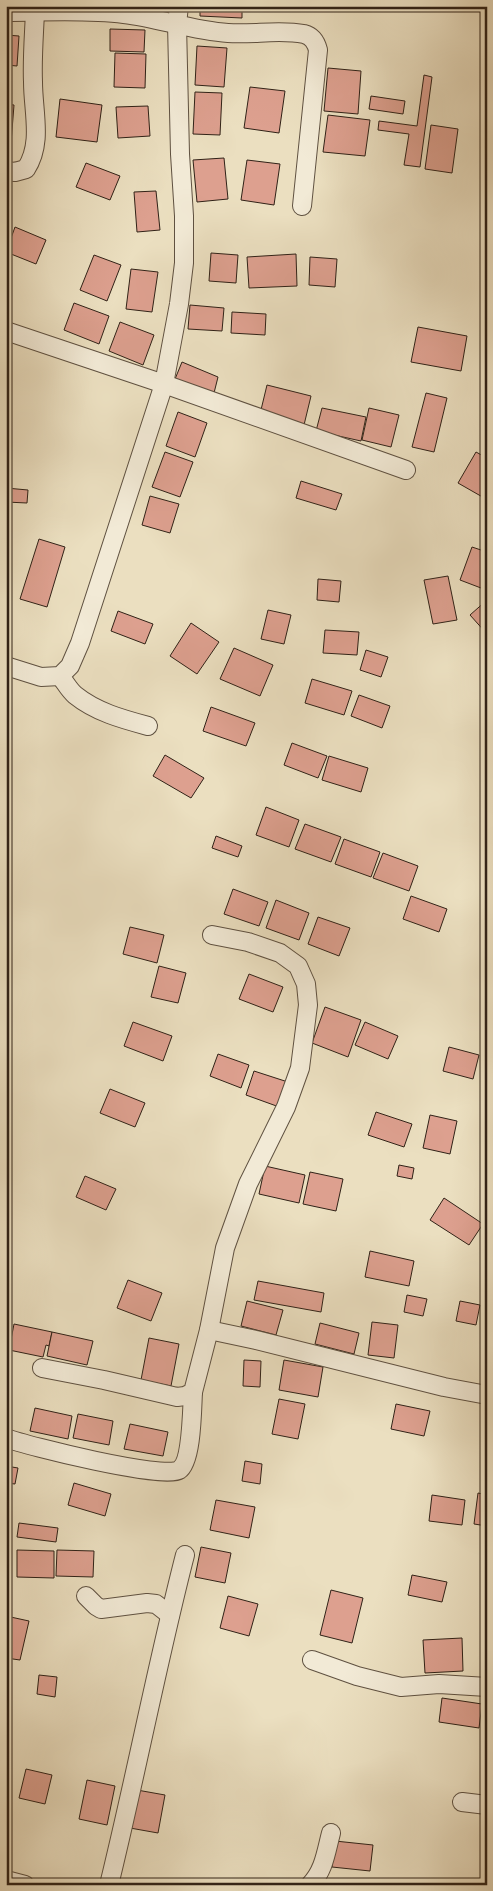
<svg xmlns="http://www.w3.org/2000/svg" width="493" height="1891" font-family="'IM FELL Great Primer',serif">
  <rect width="100%" height="100%" fill="#ebdfc0"/>
  <filter id="stains"><feTurbulence type="fractalNoise" baseFrequency=".004" numOctaves="4"/><feColorMatrix values="0 0 0 0 .2 0 0 0 0 .09 0 0 0 0 .02 0 0 0 .5 -.17"/></filter>
  <radialGradient id="worn" r=".72"><stop offset=".6" stop-color="#630" stop-opacity="0"/><stop offset="1" stop-color="#630" stop-opacity=".3"/></radialGradient>
  <g fill="#dda08f" stroke="#302217">
    <path d="M200,6H242V18L200,16Z"/>
    <path d="M110,29L145,30L144,52L110,51Z"/>
    <path d="M6,35L19,36L17,66L6,65Z"/>
    <path d="M197,46L227,48L224,87L195,85Z"/>
    <path d="M115,53L146,54L145,88L114,87Z"/>
    <path d="M328,68L361,71L358,114L324,111Z"/>
    <path d="M424,75L432,77L420,167L404,165L409,134L378,130L379,121L417,126Z"/>
    <path d="M250,87L285,91L279,133L244,128Z"/>
    <path d="M195,92L222,93L220,135L193,134Z"/>
    <path d="M371,96L405,101L403,114L369,109Z"/>
    <path d="M60,99L102,105L97,142L56,137Z"/>
    <path d="M6,104L14,105L11,143H6Z"/>
    <path d="M148,106L150,136L118,138L116,107Z"/>
    <path d="M328,115L370,120L365,156L323,152Z"/>
    <path d="M431,125L458,129L452,173L425,169Z"/>
    <path d="M224,158L228,199L197,202L193,160Z"/>
    <path d="M247,160L280,164L274,205L241,200Z"/>
    <path d="M86,163L120,176L110,200L76,187Z"/>
    <path d="M156,191L160,230L137,232L134,192Z"/>
    <path d="M15,227L46,240L36,264L6,252Z"/>
    <path d="M211,253L238,255L236,283L209,281Z"/>
    <path d="M296,254L297,286L249,288L247,257Z"/>
    <path d="M94,255L121,265L107,301L80,290Z"/>
    <path d="M310,257L337,259L335,287L309,285Z"/>
    <path d="M131,269L158,272L152,312L126,309Z"/>
    <path d="M74,303L109,316L99,344L64,330Z"/>
    <path d="M190,305L224,308L222,331L188,329Z"/>
    <path d="M232,312L266,314L265,335L231,333Z"/>
    <path d="M120,322L154,335L143,365L109,351Z"/>
    <path d="M418,327L467,336L461,371L411,362Z"/>
    <path d="M182,362L218,377L212,401L173,384Z"/>
    <path d="M267,385L311,396L304,425L260,414Z"/>
    <path d="M426,393L447,398L434,452L412,447Z"/>
    <path d="M322,408L366,417L361,441L316,431Z"/>
    <path d="M369,408L399,415L391,447L362,440Z"/>
    <path d="M178,412L207,423L195,457L166,446Z"/>
    <path d="M165,452L193,462L180,497L152,487Z"/>
    <path d="M476,452L487,458L486,499L458,483Z"/>
    <path d="M301,481L342,494L336,510L296,498Z"/>
    <path d="M6,488L28,490L27,503L6,502Z"/>
    <path d="M150,496L179,504L170,533L142,525Z"/>
    <path d="M39,539L65,547L47,607L20,599Z"/>
    <path d="M472,547L487,552V572L481,588L460,580Z"/>
    <path d="M448,576L457,620L433,624L424,580Z"/>
    <path d="M318,579L341,581L339,602L317,600Z"/>
    <path d="M487,600V634L470,615Z"/>
    <path d="M268,610L291,615L284,644L261,639Z"/>
    <path d="M118,611L153,624L145,644L111,631Z"/>
    <path d="M191,623L219,642L197,674L170,656Z"/>
    <path d="M325,630L359,632L357,655L323,653Z"/>
    <path d="M234,648L273,665L260,696L220,679Z"/>
    <path d="M366,650L388,657L381,677L360,670Z"/>
    <path d="M312,679L352,691L344,715L305,703Z"/>
    <path d="M359,695L390,706L382,728L351,716Z"/>
    <path d="M211,707L255,723L246,746L203,731Z"/>
    <path d="M292,743L327,756L318,778L284,765Z"/>
    <path d="M165,755L204,778L191,798L153,776Z"/>
    <path d="M329,756L368,768L361,792L322,780Z"/>
    <path d="M266,807L299,820L289,847L256,835Z"/>
    <path d="M305,824L341,837L331,862L295,849Z"/>
    <path d="M216,836L242,846L238,857L212,848Z"/>
    <path d="M344,839L380,852L371,877L335,864Z"/>
    <path d="M383,853L418,866L409,891L373,878Z"/>
    <path d="M233,889L268,902L259,926L224,914Z"/>
    <path d="M411,896L447,909L439,932L403,919Z"/>
    <path d="M276,900L309,913L299,940L266,928Z"/>
    <path d="M318,917L350,928L339,956L308,944Z"/>
    <path d="M130,927L164,935L157,963L123,954Z"/>
    <path d="M159,966L186,973L178,1003L151,997Z"/>
    <path d="M249,974L283,987L273,1012L239,999Z"/>
    <path d="M325,1007L361,1020L348,1057L312,1043Z"/>
    <path d="M133,1022L172,1036L163,1061L124,1046Z"/>
    <path d="M365,1022L398,1036L388,1059L355,1045Z"/>
    <path d="M449,1047L479,1055L473,1079L443,1071Z"/>
    <path d="M218,1054L249,1065L241,1088L210,1076Z"/>
    <path d="M254,1071L291,1083L282,1108L246,1095Z"/>
    <path d="M110,1089L145,1103L135,1127L100,1113Z"/>
    <path d="M376,1112L412,1124L404,1147L368,1135Z"/>
    <path d="M430,1115L457,1121L450,1154L423,1148Z"/>
    <path d="M399,1165L414,1168L412,1179L397,1176Z"/>
    <path d="M265,1166L305,1175L299,1203L259,1194Z"/>
    <path d="M310,1172L343,1179L336,1211L303,1204Z"/>
    <path d="M85,1176L116,1189L106,1210L76,1197Z"/>
    <path d="M444,1198L483,1224L469,1245L430,1220Z"/>
    <path d="M370,1251L414,1261L409,1286L365,1277Z"/>
    <path d="M128,1280L162,1293L151,1321L117,1308Z"/>
    <path d="M258,1281L324,1293L321,1312L254,1300Z"/>
    <path d="M407,1295L427,1299L423,1316L404,1312Z"/>
    <path d="M247,1301L283,1310L276,1335L241,1326Z"/>
    <path d="M460,1301L480,1305L476,1325L456,1321Z"/>
    <path d="M372,1322L398,1325L394,1358L368,1355Z"/>
    <path d="M320,1323L359,1333L354,1354L315,1344Z"/>
    <path d="M14,1324L52,1332L49,1346L46,1345L43,1357L9,1350Z"/>
    <path d="M52,1332L93,1341L87,1365L47,1356Z"/>
    <path d="M149,1338L179,1344L171,1386L141,1380Z"/>
    <path d="M244,1360L261,1361L260,1387L243,1386Z"/>
    <path d="M284,1360L323,1367L318,1397L279,1390Z"/>
    <path d="M279,1399L305,1404L298,1439L272,1434Z"/>
    <path d="M396,1404L430,1411L424,1436L391,1429Z"/>
    <path d="M35,1408L72,1416L68,1439L30,1431Z"/>
    <path d="M78,1414L113,1421L109,1445L73,1438Z"/>
    <path d="M130,1424L168,1432L163,1456L124,1449Z"/>
    <path d="M245,1461L262,1464L260,1484L242,1481Z"/>
    <path d="M6,1466L18,1468L15,1484L6,1483Z"/>
    <path d="M74,1483L111,1494L105,1516L68,1505Z"/>
    <path d="M478,1493L487,1495V1526L474,1524Z"/>
    <path d="M432,1495L465,1500L462,1525L429,1521Z"/>
    <path d="M216,1500L255,1507L249,1538L210,1530Z"/>
    <path d="M19,1523L58,1528L56,1542L17,1537Z"/>
    <path d="M201,1547L231,1553L225,1583L195,1577Z"/>
    <path d="M17,1550L54,1551V1578L17,1577Z"/>
    <path d="M57,1550L94,1551L93,1577L56,1576Z"/>
    <path d="M412,1575L447,1582L442,1602L408,1595Z"/>
    <path d="M331,1590L363,1598L352,1643L320,1635Z"/>
    <path d="M228,1596L258,1604L249,1636L220,1628Z"/>
    <path d="M6,1616L29,1621L20,1660L6,1658Z"/>
    <path d="M462,1638L463,1671L425,1673L423,1640Z"/>
    <path d="M39,1675L57,1677L55,1697L37,1694Z"/>
    <path d="M442,1698L482,1704L479,1728L439,1722Z"/>
    <path d="M26,1769L52,1775L45,1804L19,1798Z"/>
    <path d="M87,1780L115,1786L107,1825L79,1819Z"/>
    <path d="M137,1790L165,1795L158,1833L130,1828Z"/>
    <path d="M335,1841L373,1845L370,1871L332,1867Z"/>
  </g>
  <g fill="none" stroke-linecap="round" stroke-linejoin="round">
    <g stroke="#5f5141" stroke-width="20">
      <g id="street">
        <path d="M6,12C45,12 85,9 124,14C159,18 193,31 228,33C253,35 279,29 304,34C312,36 316,42 318,50L302,206"/>
        <path d="M6,171L15,172L26,169C43,143 33,112 33,82C32,59 34,35 35,12"/>
        <path d="M6,331L164,384L406,470"/>
        <path d="M6,666L41,677L60,676L70,666L80,643L164,384L179,304L184,263V216L180,154L177,24L179,6"/>
        <path d="M60,676C65,682 69,690 75,695C96,712 122,719 148,726"/>
        <path d="M209,1330L256,1340L444,1387L487,1395"/>
        <path d="M42,1368L104,1380L177,1397L185,1396L193,1392L209,1330L225,1248L248,1184L286,1107L300,1068L308,1005L306,984L298,966L280,953L248,942L212,935"/>
        <path d="M6,1438C27,1446 165,1480 179,1470C192,1462 192,1408 193,1392"/>
        <path d="M86,1596L96,1606L101,1609L147,1603L156,1604L170,1615"/>
        <path d="M312,1660L357,1676L401,1687L439,1684L487,1687"/>
        <path d="M462,1802L487,1805"/>
        <path d="M6,1880L25,1885"/>
        <path d="M109,1885C136,1775 157,1664 185,1555"/>
        <path d="M310,1885C324,1871 326,1852 331,1833"/>
      </g>
    </g>
    <use href="#street" stroke="#f2ead6" stroke-width="18"/>
  </g>
  <rect width="493" height="1891" fill="none" stroke="#ebdfc0" stroke-width="25"/>
  <rect x="8" y="8" width="478" height="1876" fill="none" stroke="#302217" stroke-width="2.5"/>
  <rect x="12" y="12" width="468" height="1866" fill="none" stroke="#302217"/>
  <rect width="100%" height="100%" filter="url(#stains)"/>
  <rect width="100%" height="100%" fill="url(#worn)"/>
</svg>
